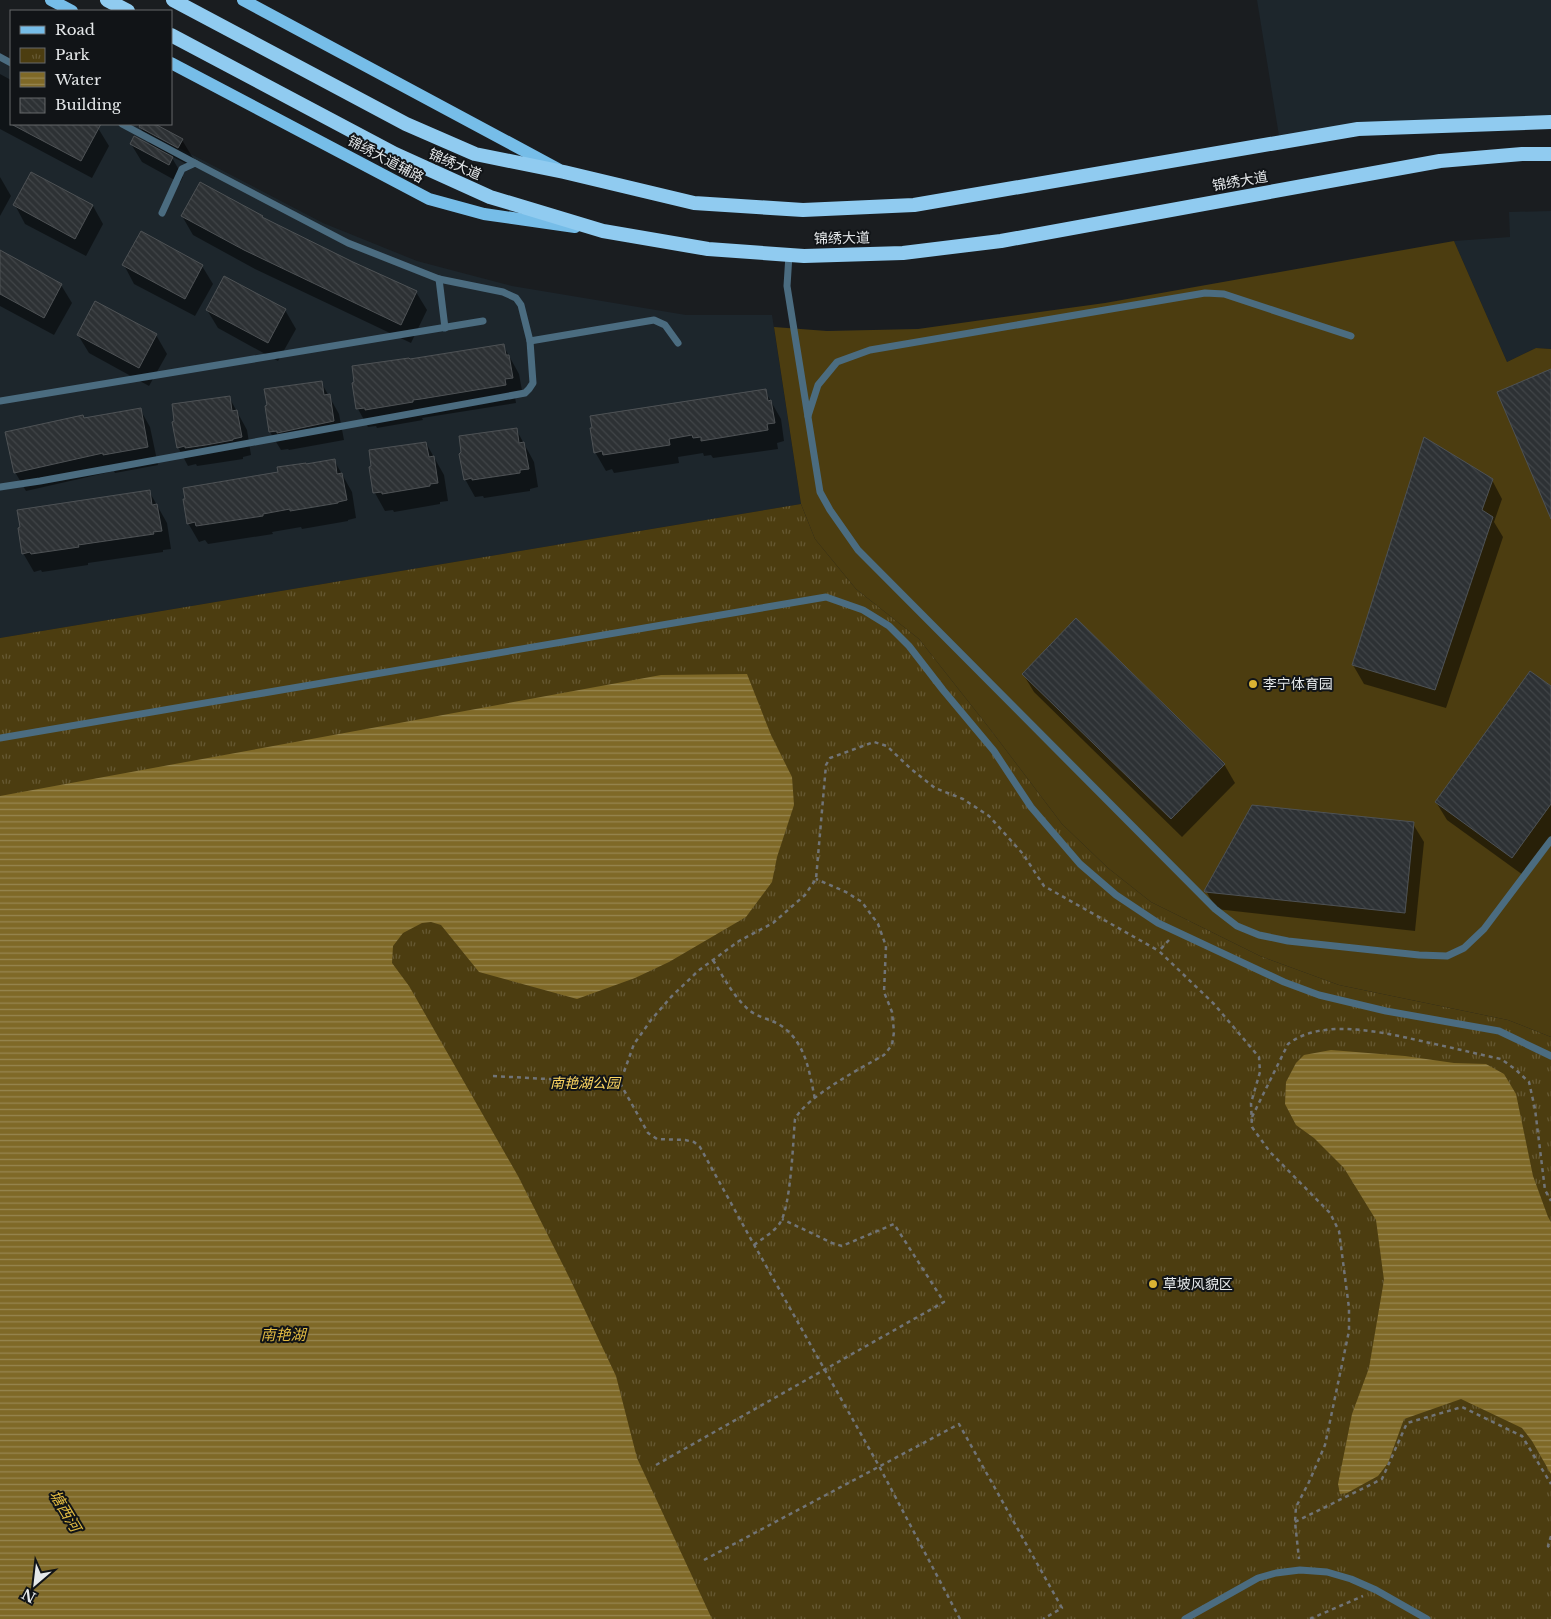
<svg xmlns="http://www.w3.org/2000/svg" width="1551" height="1619" font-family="'Libre Baskerville','Noto Sans SC',serif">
  <defs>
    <pattern id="park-tufts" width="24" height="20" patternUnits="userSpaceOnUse" patternTransform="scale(1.25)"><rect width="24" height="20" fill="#4c3d10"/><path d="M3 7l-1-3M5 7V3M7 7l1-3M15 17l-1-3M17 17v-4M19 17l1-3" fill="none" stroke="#665933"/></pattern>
    <pattern id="water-rules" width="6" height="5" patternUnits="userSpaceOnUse" patternTransform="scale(1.25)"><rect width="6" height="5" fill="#7f6927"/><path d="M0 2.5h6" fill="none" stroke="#978651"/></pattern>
    <pattern id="building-back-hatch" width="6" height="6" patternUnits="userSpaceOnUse" patternTransform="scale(1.25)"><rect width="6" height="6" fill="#2d3134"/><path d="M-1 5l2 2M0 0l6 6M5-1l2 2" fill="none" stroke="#414548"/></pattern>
  </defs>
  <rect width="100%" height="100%" fill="#1a1d20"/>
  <g fill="#1d262c">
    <path d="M1257,0H1551V122L1358,129L1280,142Z"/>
    <path d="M0,54L11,60V124H133L323,223L417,261L512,286L686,315H772L801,504L0,638Z"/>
    <path d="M1551,211V349L1536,348L1507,362L1454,241L1510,237L1509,212Z"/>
  </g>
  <path fill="url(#park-tufts)" d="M801,504L815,539L856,589L919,639L990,729L1062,824L1108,868L1151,902L1260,956L1339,985L1508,1020L1551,1037V1619H0V638Z"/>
  <path fill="#4c3d10" d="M1454,241L1507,362L1536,348L1551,349V1037L1508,1020L1339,985L1260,956L1151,902L1108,868L1062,824L990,729L919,639L856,589L815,539L801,504L774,327L827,331L918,329L1105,303Z"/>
  <g fill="url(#water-rules)">
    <path d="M747,674L771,735L792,777L794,805L777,857L772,882L746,917L669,962L635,978L577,999L479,972L441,925L431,922L422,923L403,933L393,946L392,963L409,986L518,1176L571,1281L616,1376L637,1458L712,1619H0V796L661,675Z"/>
    <path d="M1331,1050L1405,1056L1454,1063L1486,1064L1504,1074L1516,1094L1533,1176L1548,1217L1551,1222V1474L1532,1441L1522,1428L1461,1399L1404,1419L1388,1463L1378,1476L1347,1493L1340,1494L1338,1484L1352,1414L1369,1368L1384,1280L1376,1220L1344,1168L1314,1138L1296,1125L1285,1104L1286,1082L1296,1063L1304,1055Z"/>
  </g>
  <g fill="#0007">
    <path d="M0,74L11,80V124H90L98,128L109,146L92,178L0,129Z"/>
    <path d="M142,124H153L182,140L193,158L189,165L171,156L183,177L180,183L142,162L131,144L152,148L140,127Z"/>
    <path d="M32,173L93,206L103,224L86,256L25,224L15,205Z"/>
    <path d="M0,177L11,196L0,216Z"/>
    <path d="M182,216L263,219L352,263L416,292L427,310L411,343L255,269L193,235Z"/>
    <path d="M0,253L61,285L72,303L54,335L0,306Z"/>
    <path d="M124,265L202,266L213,284L195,316L134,284Z"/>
    <path d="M207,310H285L296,329L278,361L218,328Z"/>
    <path d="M78,335H156L167,354L149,386L89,353Z"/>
    <path d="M503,345L519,374L523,396L515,397L516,403L422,418L423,420L377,428L376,426L368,427L358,409L353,384L410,361Z"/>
    <path d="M321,382L339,414L344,440L289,450L288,449L281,450L270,432Z"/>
    <path d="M765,391L781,419L784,441L777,443L778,449L713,458L711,455L704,456L703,453L678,457L679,463L614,473L612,469L606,471L595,452Z"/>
    <path d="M229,397L247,430L251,455L243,457V459L217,463L197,466L196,464L188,466L178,447Z"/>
    <path d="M140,409L150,427L158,465L115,473L114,471L26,491L15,472L84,420Z"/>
    <path d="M516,429L534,462L538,487L530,489V491L484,498L483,496L475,497L465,479Z"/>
    <path d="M1424,439L1492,480L1502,499L1494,522L1503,537L1446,708L1364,684L1353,665Z"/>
    <path d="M426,443L444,475L448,501L440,502V504L394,512L393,510L385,511L375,493L370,468Z"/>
    <path d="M334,460L352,492L356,518L348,520V521L302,529L301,527L272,532L273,534L208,544L205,540L199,542L188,523L279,473L306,465Z"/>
    <path d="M149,491L167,523L171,549L163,550V552L88,563V565L42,572L41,570L34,572L23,553Z"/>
    <path d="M1023,674L1224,764L1235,783L1182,837L1034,692Z"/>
    <path d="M1551,687V836L1523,875L1447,820L1436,802Z"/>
    <path d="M1413,824L1424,842L1415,931L1216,909L1206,891Z"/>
  </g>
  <g fill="url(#building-back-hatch)" stroke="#4e5255">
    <path d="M11,124H101L81,161Z"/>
    <path d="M140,124H155L183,139L178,148L139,127Z"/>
    <path d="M134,136L173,157L169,165L130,144Z"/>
    <path d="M31,172L93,205L75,239L13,205Z"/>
    <path d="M200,182L263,216L262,217L353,262L417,291L401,325L244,250L181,216Z"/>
    <path d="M141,231L203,265L185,299L122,265Z"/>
    <path d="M0,250L62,284L44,318L0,294Z"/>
    <path d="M224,276L286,309L268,343L206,310Z"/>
    <path d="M95,301L157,334L139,368L77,335Z"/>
    <path d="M504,344L506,355H509L513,378L505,379L506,385L421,399L413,400V402L365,410V408L356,409L352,383L354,382L352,366L409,358L410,359Z"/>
    <path d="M1551,369V519L1497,392Z"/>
    <path d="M322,381L324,395L330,394L334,421L277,433V431L269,432L265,406L267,405L264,389Z"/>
    <path d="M766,389L768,401L771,400L775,423L767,424L768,430L701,441V437L693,438L692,435L669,439L670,445L603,455L602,451L594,453L590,428H592L590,416Z"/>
    <path d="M230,396L232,411L237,410L242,437L233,439V440L206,445L185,448V446L177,448L172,422L174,421L172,404Z"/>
    <path d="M141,408L148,447L103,455V453L14,473L5,432L83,415L84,418Z"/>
    <path d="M517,428L519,443L524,442L529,469L520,470V473L472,480V478L464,480L459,454L461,452L459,436Z"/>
    <path d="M1424,437L1493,479L1482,510L1493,517L1435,690L1352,665Z"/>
    <path d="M426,442L429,457L434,456L438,483L430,484V486L382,494V492L373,493L369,467L371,466L369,450Z"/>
    <path d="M335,459L337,474L342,473L347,500L338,502V503L290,511V509L263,514V516L196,526L195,522L187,524L183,499H185L183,488L278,472L277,467L306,463V464Z"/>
    <path d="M150,490L152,505L157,504L162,531L153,532L154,534L78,545L79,547L31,554L30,552L22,554L18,528L20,527L17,510Z"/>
    <path d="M1076,618L1225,764L1171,819L1022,674Z"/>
    <path d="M1530,671L1551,686V804L1512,858L1435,802Z"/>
    <path d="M1252,805L1414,822L1405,913L1205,892L1204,891Z"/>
  </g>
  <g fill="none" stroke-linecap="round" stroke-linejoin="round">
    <g stroke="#717477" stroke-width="2.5" stroke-dasharray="4 4" stroke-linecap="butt">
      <path d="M1169,940L1159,951L1214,1004L1259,1057L1260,1072L1251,1103L1252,1127L1270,1152L1330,1213L1339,1231L1349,1308V1331L1325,1445L1309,1482L1296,1507L1295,1522L1299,1559"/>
      <path d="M713,960C724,978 733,996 749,1010C757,1017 770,1019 780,1025C806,1042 809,1071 815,1099"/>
      <path d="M493,1076L620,1083"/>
      <path d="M1252,1117L1288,1044C1324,1016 1390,1034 1430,1043C1454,1048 1477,1054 1501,1059L1515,1069L1529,1082L1535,1109L1545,1190L1551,1201"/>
      <path d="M754,1245C763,1238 774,1232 780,1223C791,1205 793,1142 795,1119C806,1097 861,1068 884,1055L892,1045L894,1032L892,1012L884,992L886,946L878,924L862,902L846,892L816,879"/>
      <path d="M656,1465L944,1302L894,1224L842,1246L832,1243L782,1219"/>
      <path d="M1295,1522L1382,1479L1407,1423L1462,1407L1522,1436L1551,1484"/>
      <path d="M1551,1536L1548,1546L1551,1549"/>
      <path d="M704,1560L959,1424L1062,1608L1043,1619"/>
      <path d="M960,1619L879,1466L752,1241L700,1147L694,1142L685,1140L657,1139L648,1133L620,1083L634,1044L651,1020L671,997L698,971L713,960L739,941L773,923L805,895L816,879L826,765L830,758L874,742L887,746L911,769L935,788L963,799L989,816L1023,854L1044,886L1159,951"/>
      <path d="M1310,1619L1363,1596"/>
    </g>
    <g stroke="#4b6c80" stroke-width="7">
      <path d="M0,57L11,63"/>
      <path d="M122,124L195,163"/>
      <path d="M162,213L182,169L195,163L348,243L439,279L503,292L516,298L521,305L530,341"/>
      <path d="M789,255L787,286L820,492L830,510L858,550L1215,909L1237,926L1259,935L1288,941L1419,955L1447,956L1464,948L1484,929L1551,840"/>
      <path d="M439,279L445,328"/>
      <path d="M0,401L483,321"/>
      <path d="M808,416L818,385L837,362L870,350L1205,293L1224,294L1351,336"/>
      <path d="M0,487L40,481L525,393L529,389L533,383L530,341L654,320L665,325L678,343"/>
      <path d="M0,738L826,597L863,610L889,626L909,646L943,690L994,751L1031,807L1080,864L1116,895L1158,923L1284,982L1319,995L1386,1011L1499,1031L1551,1056"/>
      <path d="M1185,1619L1258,1578L1276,1573L1300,1570L1327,1572L1351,1579L1376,1590L1427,1619"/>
    </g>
    <g stroke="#76bde8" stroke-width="12">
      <path d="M51,0L72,11"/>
      <path d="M243,0L558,169"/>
      <path d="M171,63L429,199L484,214L575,227"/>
    </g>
    <g stroke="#90cbf0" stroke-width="14">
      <path d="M107,0L128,11"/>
      <path d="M173,0L406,124L475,154L564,172L694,203L803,210L914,205L1358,129L1551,122"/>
      <path d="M171,35L395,154L490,197L603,231L708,249L804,256L903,253L1001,241L1440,161L1522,154H1551"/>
    </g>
  </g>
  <g fill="#dab333" stroke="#111417" stroke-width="2">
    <circle cx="1253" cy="684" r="5"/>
    <circle cx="1153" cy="1284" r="5"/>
  </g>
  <g text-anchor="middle" stroke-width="4" stroke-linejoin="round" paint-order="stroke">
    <g font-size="14" fill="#e5e8ea" stroke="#111417">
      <text transform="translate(386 159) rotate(28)" y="5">锦绣大道辅路</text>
      <text transform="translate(455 164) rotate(24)" y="5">锦绣大道</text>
      <text transform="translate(1240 181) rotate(-10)" y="5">锦绣大道</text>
      <text transform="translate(842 238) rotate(-1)" y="5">锦绣大道</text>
    </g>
    <g font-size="14" fill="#e5e8ea" stroke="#111417" text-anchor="start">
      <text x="1263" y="689">李宁体育园</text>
      <text x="1163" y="1289">草坡风貌区</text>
    </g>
    <g font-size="14" font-style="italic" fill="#fed762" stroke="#111417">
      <text x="585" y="1088">南艳湖公园</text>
    </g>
    <g font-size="15" font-style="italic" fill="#e1ba42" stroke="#111417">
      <text x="283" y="1340">南艳湖</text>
      <text transform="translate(65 1511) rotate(59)" y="5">塘西河</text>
    </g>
  </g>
  <rect x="10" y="10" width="162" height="115" fill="#111417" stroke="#66696b"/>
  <rect x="20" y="26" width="25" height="8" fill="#76bde8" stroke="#66696b"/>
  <text x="55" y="35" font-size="15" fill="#e5e8ea">Road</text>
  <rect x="20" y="48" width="25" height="15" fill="url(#park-tufts)" stroke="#66696b"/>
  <text x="55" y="60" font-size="15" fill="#e5e8ea">Park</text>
  <rect x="20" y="72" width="25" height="15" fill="url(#water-rules)" stroke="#66696b"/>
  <text x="55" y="85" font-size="15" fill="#e5e8ea">Water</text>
  <rect x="20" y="98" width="25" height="15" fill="url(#building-back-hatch)" stroke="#66696b"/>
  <text x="55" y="110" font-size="15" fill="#e5e8ea">Building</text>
  <g transform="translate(35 1584) rotate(208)" stroke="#111417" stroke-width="4" paint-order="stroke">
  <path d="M0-4L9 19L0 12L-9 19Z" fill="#e5e8ea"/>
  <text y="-8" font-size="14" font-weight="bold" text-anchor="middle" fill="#e5e8ea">N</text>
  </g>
</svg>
